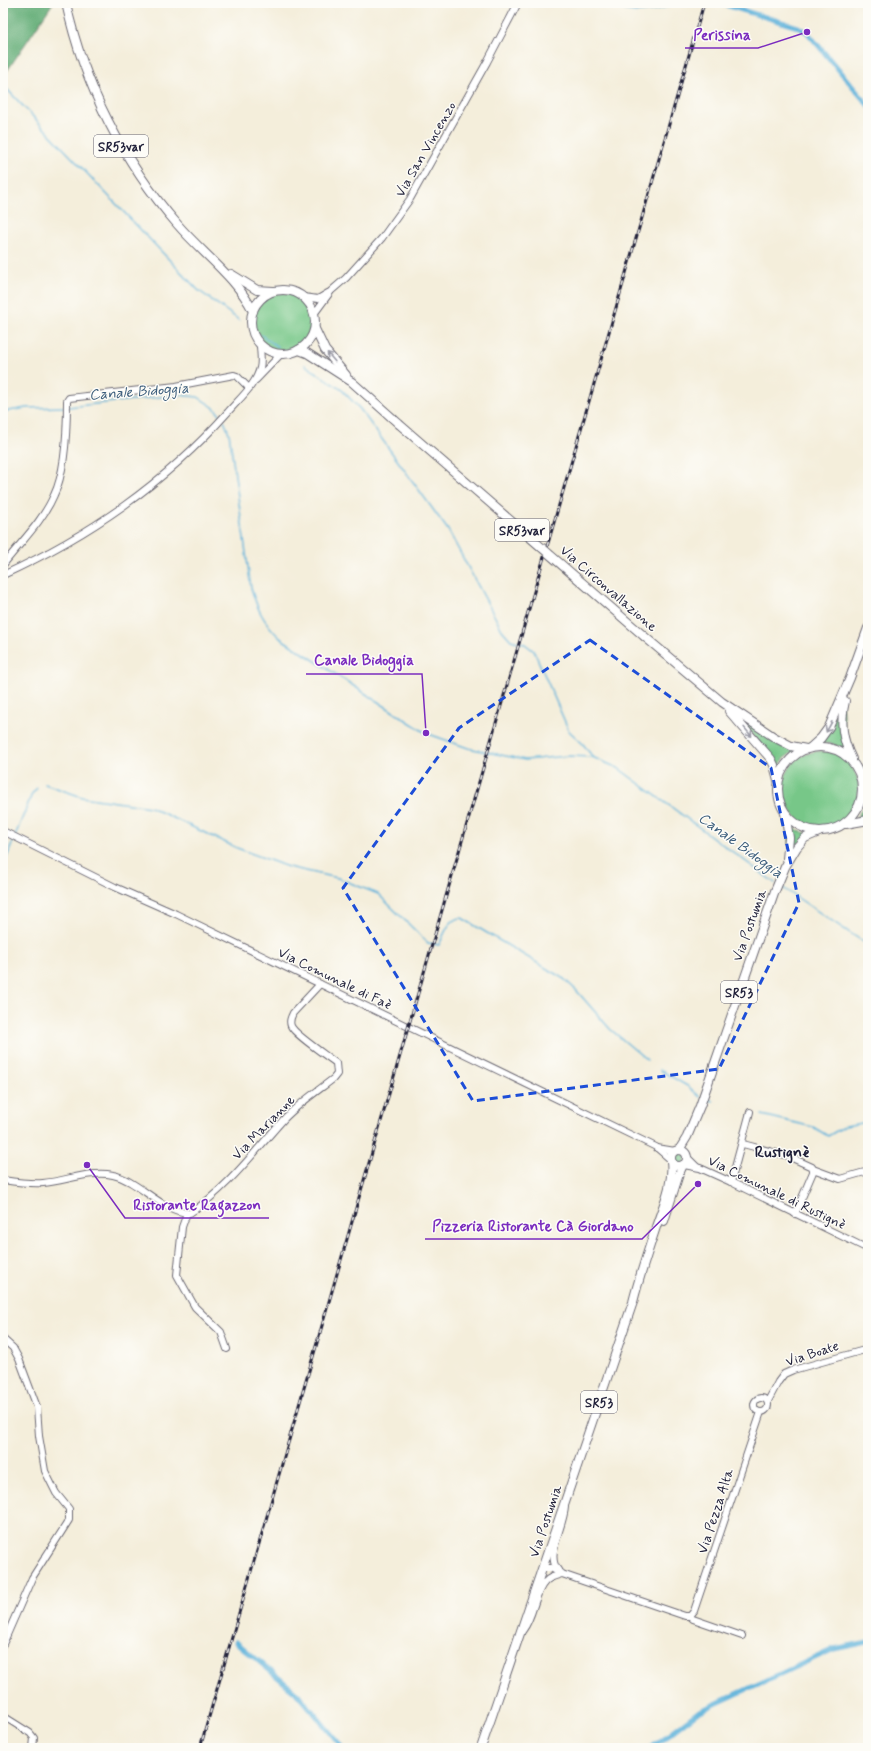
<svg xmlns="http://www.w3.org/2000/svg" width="871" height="1751" font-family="Mynerve,sans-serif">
  <rect width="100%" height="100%" fill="#fdfcf7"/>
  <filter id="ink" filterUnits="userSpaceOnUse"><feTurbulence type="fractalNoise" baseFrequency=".025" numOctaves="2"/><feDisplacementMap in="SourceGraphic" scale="8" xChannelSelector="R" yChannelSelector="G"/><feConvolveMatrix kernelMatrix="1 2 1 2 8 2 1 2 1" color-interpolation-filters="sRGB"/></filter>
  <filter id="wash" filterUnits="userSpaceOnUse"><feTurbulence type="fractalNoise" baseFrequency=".012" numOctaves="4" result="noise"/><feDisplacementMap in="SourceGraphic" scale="16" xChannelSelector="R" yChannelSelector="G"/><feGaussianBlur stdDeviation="0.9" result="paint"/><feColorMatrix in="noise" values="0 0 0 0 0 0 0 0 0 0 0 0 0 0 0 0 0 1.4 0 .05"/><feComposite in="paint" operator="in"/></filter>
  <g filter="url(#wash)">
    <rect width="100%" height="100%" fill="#f4eedb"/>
    <g fill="#77c788" stroke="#4c7462">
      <circle cx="283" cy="322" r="29"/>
      <path d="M842,701L845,749L832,744L818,743Z"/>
      <path d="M735,714L796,750L783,759L779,769Z"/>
      <circle cx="821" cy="789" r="38"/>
      <path d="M865,803L868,809V818L856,819Z"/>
      <path d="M788,823L799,831L809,834L790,851Z"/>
      <circle cx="680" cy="1158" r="6"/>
    </g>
    <path fill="#61ac74" stroke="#426758" d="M3,3H53L3,77Z"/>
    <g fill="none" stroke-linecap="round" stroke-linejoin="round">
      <g stroke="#5eb2da" stroke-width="1.5">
        <path d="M3,85L198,290L239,320"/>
        <path d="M261,335L278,347"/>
        <path d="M305,365L342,390L360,409L448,530L502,630L511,640L525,644L534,651L569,731L583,744L592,756"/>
        <path d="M68,407L179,395L198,397L213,407L221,416"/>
        <path d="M3,412L26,408L64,407"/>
        <path d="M224,421L229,433L251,588C258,611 263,621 280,638L426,733L468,748L525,760L568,756L592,757L618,768L775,883"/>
        <path d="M45,784L82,797L150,807L237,848L288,867L338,878L378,894L428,943L439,945C444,935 449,917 462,918L564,979L576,990L610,1029L647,1060"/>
        <path d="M15,836L32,794L37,788"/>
        <path d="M3,867L14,839"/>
        <path d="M780,886L868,945"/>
        <path d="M660,1070L689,1087L700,1097"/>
        <path d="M705,1099L713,1101"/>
        <path d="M762,1115L813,1127L828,1136L845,1126L868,1122"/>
      </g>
      <g stroke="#5eb2da" stroke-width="5">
        <path d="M612,3C632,14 651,11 672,3"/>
        <path d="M719,3L798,27L807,32L868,105"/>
        <path d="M236,1642L299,1695L343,1748"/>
        <path d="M651,1748L698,1712L834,1649L868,1642"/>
      </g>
    </g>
  </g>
  <g filter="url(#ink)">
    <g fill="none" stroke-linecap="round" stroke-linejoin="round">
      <g stroke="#6c6973" stroke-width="8">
        <g id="minor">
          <path d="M304,297L318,299L328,293"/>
          <path d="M314,314L331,291L346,278L382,238L410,199L487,62L518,3"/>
          <path d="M256,380L281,354"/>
          <path d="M3,565C20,543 43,521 54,495C66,471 67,428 67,401L69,398L176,386L234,375L237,376L249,388"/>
          <path d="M3,575C90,535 164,484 228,412C239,399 255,386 260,368C262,361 260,352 260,344"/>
          <path d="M3,831L115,887L176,914L656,1147L671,1160"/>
          <path d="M743,1144L788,1156L812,1167L813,1169L840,1179L868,1171"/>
          <path d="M657,1148L675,1151"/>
          <path d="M687,1157L697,1167"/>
          <path d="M684,1165L700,1168L731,1182L868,1249"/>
          <path d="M3,1180C16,1182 30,1184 43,1183C66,1181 91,1170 113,1175C138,1180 163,1213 190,1213C227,1189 254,1152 283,1120C298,1104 316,1092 333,1079L337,1074L336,1063C327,1056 294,1034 291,1026C289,1021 291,1017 293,1013L320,984"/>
          <path d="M731,1182L750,1112"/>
          <path d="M187,1213L182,1227L177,1275L195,1307L221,1332L227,1349"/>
          <path d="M795,1214L813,1172V1169"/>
          <path d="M3,1339L13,1348L19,1359L37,1407L39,1436L45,1471L56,1493L69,1509V1520L32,1578L3,1644"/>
          <circle cx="761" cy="1405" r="7"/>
          <path d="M768,1401L778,1382L784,1374L793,1370L868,1349"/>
          <path d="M543,1568H551L562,1574L685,1616H690L694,1611L761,1412"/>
          <path d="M558,1570C545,1556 564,1526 565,1507"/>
          <path d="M690,1616L693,1619L742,1636"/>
          <path d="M523,1630C534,1616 535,1591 545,1582C549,1577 555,1576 562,1574"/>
          <path d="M3,1716L30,1733L34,1738L33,1748"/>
        </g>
      </g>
      <g stroke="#6c6973" stroke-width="10">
        <g id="major">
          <path d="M66,3C84,85 123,162 178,225C203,254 236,277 253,311"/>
          <path d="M231,274L257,290L273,291"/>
          <circle cx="283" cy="322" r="32"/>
          <path d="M315,329L325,350L346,375"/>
          <path d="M299,350L307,353L352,382L399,424"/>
          <path d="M645,637L722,702L774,737L791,746L806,749"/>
          <path d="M845,701C840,722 842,739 852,759"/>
          <path d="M729,711L771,759L774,765L778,780"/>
          <circle cx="820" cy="789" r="42"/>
          <path d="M810,748L821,738L829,727L850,678L868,628"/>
          <path d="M785,813L789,838L787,859"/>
          <path d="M846,824L868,820"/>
          <circle cx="679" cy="1158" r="8"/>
          <path d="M679,1150L687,1137L700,1106L775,891L785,867L797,847L805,838L819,832"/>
          <path d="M664,1221L679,1174L683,1165"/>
          <path d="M481,1748L633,1302C639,1278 647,1254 655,1230C662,1208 674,1184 671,1161"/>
        </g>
      </g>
      <use href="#minor" stroke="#fff" stroke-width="6"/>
      <use href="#major" stroke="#fff" stroke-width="8"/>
      <g stroke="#22223b" stroke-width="3">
        <path id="rail" d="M200,1748L704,3"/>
      </g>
      <use href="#rail" stroke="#fdfcf7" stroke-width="1.5" stroke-dasharray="4.5" stroke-linecap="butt"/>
      <g stroke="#6c6973" stroke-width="10" stroke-linecap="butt">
        <path id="major-bridge" d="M399,424L645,637"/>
      </g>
      <use href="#major-bridge" stroke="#fff" stroke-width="8"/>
    </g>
    <defs><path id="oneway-shaft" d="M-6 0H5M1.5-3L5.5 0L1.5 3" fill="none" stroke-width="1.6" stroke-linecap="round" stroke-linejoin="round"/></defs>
    <g stroke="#9c9ca7">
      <use href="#oneway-shaft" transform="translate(331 357) rotate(-130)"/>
      <use href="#oneway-shaft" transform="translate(829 727) rotate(119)"/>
      <use href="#oneway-shaft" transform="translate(748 732) rotate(50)"/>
    </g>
  </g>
  <path fill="none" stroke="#1d4ed8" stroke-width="3" stroke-dasharray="8 5" stroke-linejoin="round" d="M590,640L771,768L799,903L719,1069L473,1101L343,888L459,728Z"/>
  <g text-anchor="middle" stroke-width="3" stroke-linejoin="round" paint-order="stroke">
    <g fill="#fdfcf7" stroke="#646373" stroke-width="1">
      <rect x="94" y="135" width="54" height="22" rx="3"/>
      <rect x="495" y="519" width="54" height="22" rx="3"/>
      <rect x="721" y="981" width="36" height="22" rx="3"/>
      <rect x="581" y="1391" width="36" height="22" rx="3"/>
    </g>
    <g font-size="13" font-weight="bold" fill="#22223b">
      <text x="121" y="151">SR53var</text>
      <text x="522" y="535">SR53var</text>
      <text x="739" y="997">SR53</text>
      <text x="599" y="1407">SR53</text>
    </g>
    <g font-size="14" fill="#22223b" stroke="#fdfcf7">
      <text transform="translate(425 149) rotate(-60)" y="5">Via San Vincenzo</text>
      <text transform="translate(609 588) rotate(41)" y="5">Via Circonvallazione</text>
      <text transform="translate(749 925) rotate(-70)" y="5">Via Postumia</text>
      <text transform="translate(335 978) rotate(26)" y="5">Via Comunale di Faè</text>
      <text transform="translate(263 1127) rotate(-46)" y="5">Via Marianne</text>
      <text transform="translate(777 1192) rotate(26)" y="5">Via Comunale di Rustignè</text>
      <text transform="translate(812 1353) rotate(-18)" y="5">Via Boate</text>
      <text transform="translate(715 1511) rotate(-72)" y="5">Via Pezza Alta</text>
      <text transform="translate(545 1521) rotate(-71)" y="5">Via Postumia</text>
    </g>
    <g font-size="15" font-style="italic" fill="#3a5c7b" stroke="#fdfcf7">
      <text transform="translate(139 391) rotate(-4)" y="5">Canale Bidoggia</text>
      <text transform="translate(741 845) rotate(36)" y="5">Canale Bidoggia</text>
    </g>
    <g font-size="16" font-weight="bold" fill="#22223b" stroke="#fdfcf7">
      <text x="782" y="1157">Rustignè</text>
    </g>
  </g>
  <path fill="none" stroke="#7b2cbf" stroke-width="1.5" d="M807 32L758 48H685M426 733L422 674H306M87 1165L125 1218H269M698 1184L642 1239H425"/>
  <g fill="#7b2cbf" stroke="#fdfcf7" stroke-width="1.5">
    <circle cx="807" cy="32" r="4"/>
    <circle cx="426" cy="733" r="4"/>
    <circle cx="87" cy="1165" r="4"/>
    <circle cx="698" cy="1184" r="4"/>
  </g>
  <g font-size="15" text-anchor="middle" font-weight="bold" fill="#7b2cbf" stroke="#fdfcf7" stroke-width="3" stroke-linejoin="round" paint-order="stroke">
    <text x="722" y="40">Perissina</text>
    <text x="364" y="665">Canale Bidoggia</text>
    <text x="197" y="1210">Ristorante Ragazzon</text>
    <text x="533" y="1231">Pizzeria Ristorante Cà Giordano</text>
  </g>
  <rect width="871" height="1751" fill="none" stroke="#fdfcf7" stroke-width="16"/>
</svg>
